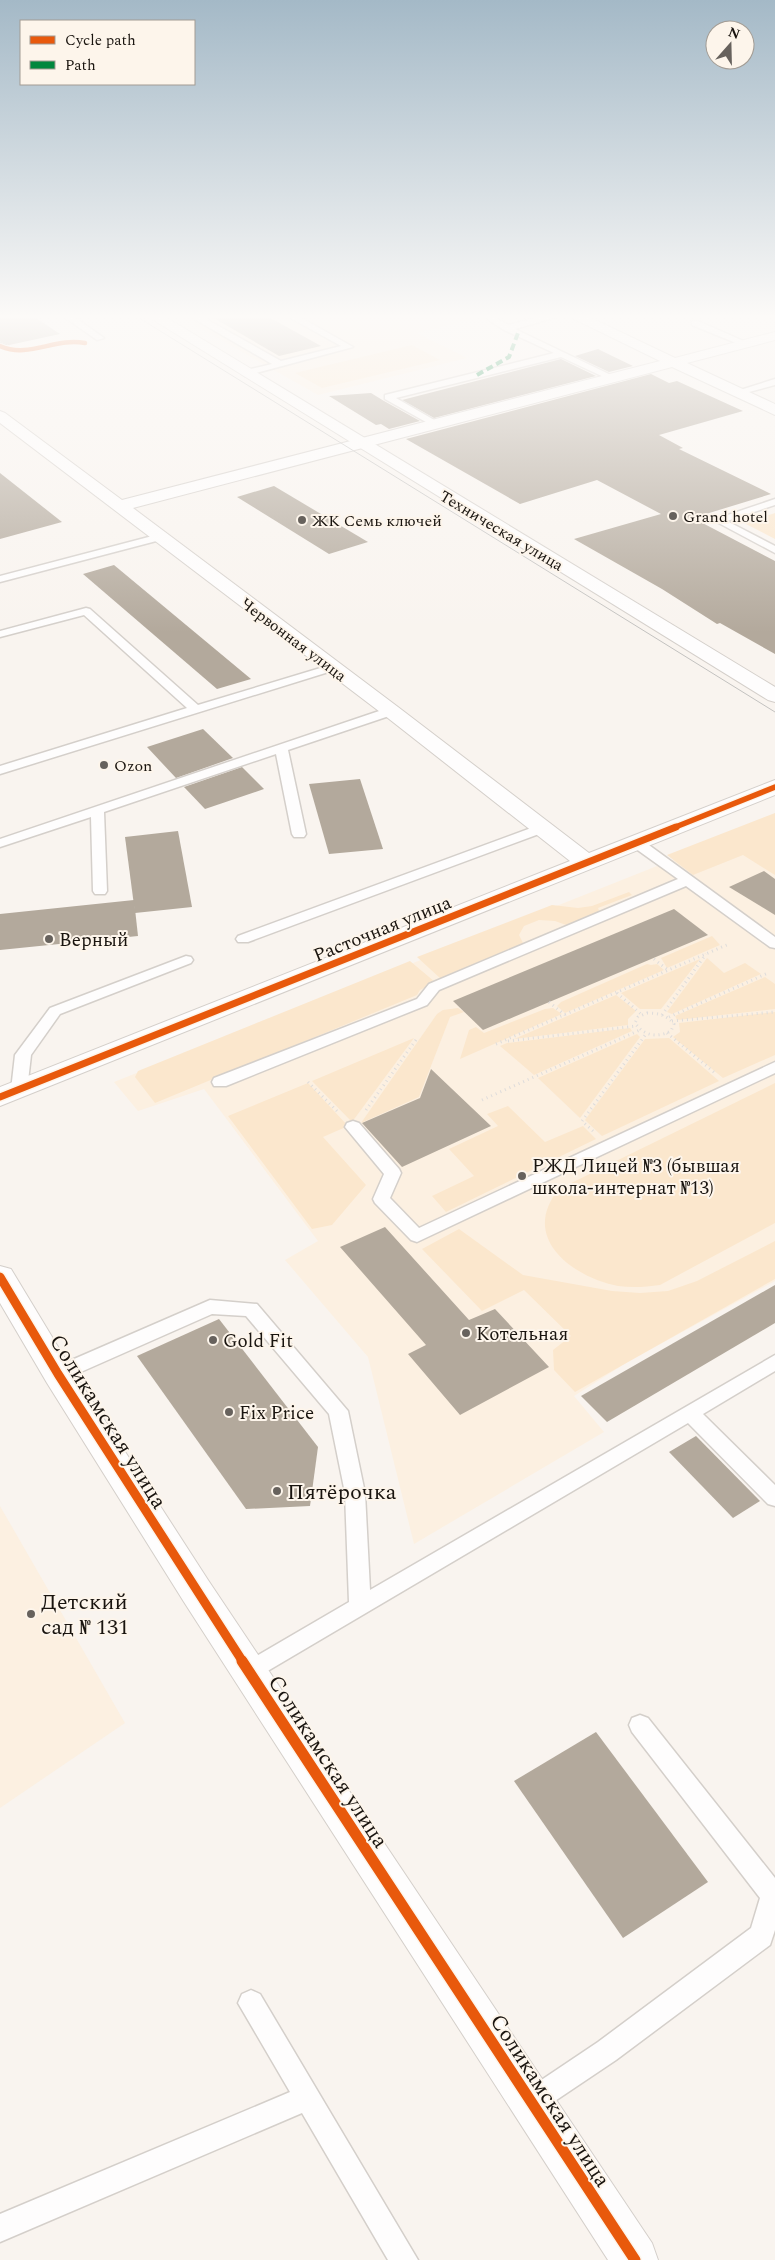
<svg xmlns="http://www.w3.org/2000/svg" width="775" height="2260" font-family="Spectral,serif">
  <rect width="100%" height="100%" fill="#f9f4ef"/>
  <g fill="#fcf0e1">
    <path d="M179,316H485L417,333L467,358L318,395Z"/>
    <path d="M775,819V1281L626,1363L574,1396L604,1432L414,1544L368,1357L285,1260L318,1241L204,1089L138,1111L114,1082Z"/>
    <path d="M0,1506L125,1723L0,1808Z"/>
  </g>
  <g fill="#fbe7cd">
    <path d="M412,345L440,360L322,388L295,373Z"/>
    <path d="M775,513V539L744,523Z"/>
    <path d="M775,813V875L743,855L693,875L667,855Z"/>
    <path d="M629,892L632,895L598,908L600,913L569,926L555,921L539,920L524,926L519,935L524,945L441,979L417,957L552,905L578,908L592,906Z"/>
    <path d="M712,936L720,945L667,968L661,958Z"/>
    <path d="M707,958L724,973L745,963L761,974L672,1014L667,1012Z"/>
    <path d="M700,959L661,1009H640L621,993Z"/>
    <path d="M410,961L435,982L420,990L417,995L155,1103L135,1077L138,1071Z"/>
    <path d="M647,964L651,965L657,964L664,970L565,1013L557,1006L561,1002Z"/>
    <path d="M765,977L775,984V1009L677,1020L675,1016Z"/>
    <path d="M616,995L636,1011L628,1019V1025L514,1039Z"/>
    <path d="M458,1008L464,1012L450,1017L419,1097L361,1123L437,1014L443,1010Z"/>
    <path d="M553,1008L562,1014L460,1059L469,1030L476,1027L484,1033L545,1009Z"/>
    <path d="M775,1012V1055L723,1078L673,1037L680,1032L679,1023Z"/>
    <path d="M630,1028L632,1031L534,1075L500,1046L507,1043Z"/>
    <path d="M637,1034L640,1037L580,1118L538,1078Z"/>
    <path d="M414,1038L352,1122L312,1081Z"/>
    <path d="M669,1038L719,1081L602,1136L585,1120L645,1039Z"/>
    <path d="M308,1083L348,1126L323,1137L366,1185L332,1225L312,1229L228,1116Z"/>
    <path d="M775,1083V1223L660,1285C646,1287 632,1288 618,1286C572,1277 519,1237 559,1189Z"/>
    <path d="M508,1106L545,1142L583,1126L596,1139L446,1212L432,1196L474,1176L449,1149L498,1126L487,1114Z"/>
    <path d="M459,1229L523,1275L612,1291L640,1293L668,1291L697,1281L775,1241V1279L575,1392L554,1370L553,1350L571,1336L524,1290L482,1311L422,1249Z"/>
  </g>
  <g fill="#b3a99c">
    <path d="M0,316H33L60,334L0,347Z"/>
    <path d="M267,316L321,346L279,356L212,317Z"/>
    <path d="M598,349L604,352L633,366L609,372L575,356Z"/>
    <path d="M561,359L596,376L434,418L402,400Z"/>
    <path d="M651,374L669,383L677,381L743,411L659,435L683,448L679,449L771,494L693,518L775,561V654L720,623L717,624L662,589L574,539L661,514L597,480L520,504L406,439Z"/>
    <path d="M371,393L384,401L420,421L389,429L381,424L376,425L329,396Z"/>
    <path d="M0,473L62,522L0,539Z"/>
    <path d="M274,486L368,542L329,554L237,497Z"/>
    <path d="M114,565L251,679L217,689L83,574Z"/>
    <path d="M203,729L233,758L176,778L147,747Z"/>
    <path d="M242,767L264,789L205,809L184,787Z"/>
    <path d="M360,779L383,849L329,854L309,784Z"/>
    <path d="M178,831L192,907L135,913L125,837Z"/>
    <path d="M764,871L775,879V915L729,887Z"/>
    <path d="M134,900L138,936L0,950V914Z"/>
    <path d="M674,909L708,935L483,1030L453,1001Z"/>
    <path d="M431,1069L491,1126L402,1167L362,1123L420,1098Z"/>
    <path d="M385,1227L469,1320L495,1309L549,1367L460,1415L408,1354L426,1345L340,1247Z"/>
    <path d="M775,1285V1323L607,1422L581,1396Z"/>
    <path d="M219,1319L318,1447L310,1506L246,1509L137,1356Z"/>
    <path d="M696,1436L760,1501L733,1518L669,1452Z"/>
    <path d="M596,1732L708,1882L623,1938L514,1781Z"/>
  </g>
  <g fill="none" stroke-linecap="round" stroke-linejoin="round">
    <g stroke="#d4cfca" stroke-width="3">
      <g id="service">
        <path d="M63,316H73L104,338L97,340Z"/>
        <path d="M196,316H211L206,319L281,361L341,346L287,316H298L353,347L245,376L241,373L242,371L272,364L196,320Z"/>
        <path d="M483,316H493L508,325L544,316H560L515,329L615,377L608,379L561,357L396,398L436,421V425L433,426L385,399V395L554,353L504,330Z"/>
        <path d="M692,321H698L748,343L741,345L692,325Z"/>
        <path d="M775,379V385L738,395L734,392Z"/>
        <path d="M775,499V505L727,521L775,546V553L713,520Z"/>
        <path d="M160,534L164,535V539L0,582V576Z"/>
        <path d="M86,608L90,609L198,705L327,666H335L337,668L335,670L0,774V766L187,708L84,615L0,637V631Z"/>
        <path d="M391,707L395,708L397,711L395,714L288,750L306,834L304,837H294L292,834L276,754L104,812L107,891L105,894H95L93,891L91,817L0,847V839Z"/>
        <path d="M542,824L549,828L547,831L248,942H238L236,939L238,936Z"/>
        <path d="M637,839L642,840L775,937V948L770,947L686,886L439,990L427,1005L226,1086H214L212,1082L214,1078L417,999L429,984L678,879L632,846L630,843L632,840Z"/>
        <path d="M186,956L191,957L193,960L191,963L60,1014L31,1055L27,1090L25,1094H13L11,1090L15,1055L50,1008Z"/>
        <path d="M775,1062V1073L417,1242L411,1240L375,1203L373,1199L384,1174L345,1127L347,1123L353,1121L359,1123L399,1169L401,1173L390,1198L419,1228Z"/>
        <path d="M210,1300L257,1304L348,1411L365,1493L370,1590L775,1355V1371L703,1414L775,1485V1506L768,1504L688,1423L249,1682L241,1679L238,1672L241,1665L349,1602L345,1493L329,1414L246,1316L212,1314L65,1379L58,1381L51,1379L49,1374L51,1369Z"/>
        <path d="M640,1715L648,1718L775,1878V1930L770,1945L616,2060L540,2111L531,2115L522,2111L518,2102L522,2093L598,2042L751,1928L760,1898L632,1732L629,1725L632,1718Z"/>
        <path d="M251,1990L260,1994L418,2260H388L302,2113L0,2242V2214L290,2092L238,2003L242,1994Z"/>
      </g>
    </g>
    <g stroke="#d4cfca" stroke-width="2">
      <g id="minor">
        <path d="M568,316H587L675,358L775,332V340L687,363L775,404V415L672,367L133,508L398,707L589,853L775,780V795L0,1106V1087L570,861L384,715L0,423V411L5,413L122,500L660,361Z"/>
        <path d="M0,1266L11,1269L69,1365L208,1580L652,2243L658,2260H608L184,1602L47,1383L0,1303Z"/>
      </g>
    </g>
    <g stroke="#d4cfca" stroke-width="2">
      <path id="tertiary" d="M147,316H164L775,687V702L768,700Z"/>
    </g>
    <g stroke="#dedcdb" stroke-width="2" stroke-dasharray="0.5 2" stroke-linecap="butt">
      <path d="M125,316L132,321"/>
      <path d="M0,342C23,355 47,346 71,340"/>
    </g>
    <g stroke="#dedcdb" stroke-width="3" stroke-dasharray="1 4" stroke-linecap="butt">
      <path d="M654,959L668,970"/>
      <path d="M617,993L642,1015"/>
      <path d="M549,1002L565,1015"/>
      <path d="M647,1013C658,1013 667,1015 674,1024L671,1031C657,1038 644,1036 635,1023L638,1017Z"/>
      <path d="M662,1015L706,954"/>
      <path d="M669,1017L768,973"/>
      <path d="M672,1021L775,1012"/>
      <path d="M667,1033L715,1073"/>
      <path d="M508,1041L636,1026"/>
      <path d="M496,1044L729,944"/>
      <path d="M308,1082L339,1113"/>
      <path d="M482,1100L640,1030"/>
      <path d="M366,1110L418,1037"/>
      <path d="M593,1131L582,1121L646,1034"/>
    </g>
    <use href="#service" fill="#fefdfd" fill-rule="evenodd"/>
    <use href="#minor" fill="#fefdfd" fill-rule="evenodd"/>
    <use href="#tertiary" fill="#fefdfd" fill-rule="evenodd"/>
    <path stroke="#c3c2c0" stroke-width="1" d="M136,316L775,712"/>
    <path stroke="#00873e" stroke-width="4" stroke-dasharray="7 4" stroke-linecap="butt" d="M477,375L509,357L518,333"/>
    <g stroke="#fdf5eb" stroke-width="6">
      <path id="cycleway-far4" d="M0,346C29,359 55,337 85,343"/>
    </g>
    <g stroke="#fdf5eb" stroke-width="8">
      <path id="cycleway-far3" d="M673,828L775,787"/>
    </g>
    <g stroke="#fdf5eb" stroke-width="10">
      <path id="cycleway-far2" d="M0,1097L676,827"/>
    </g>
    <g stroke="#fdf5eb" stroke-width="12">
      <path id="cycleway-far1" d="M0,1277L58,1374L243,1662"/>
    </g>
    <g stroke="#fdf5eb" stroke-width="14">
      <path id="cycleway" d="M242,1661L635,2260"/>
    </g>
    <use href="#cycleway-far4" stroke="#e8590c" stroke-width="4.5"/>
    <use href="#cycleway-far3" stroke="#e8590c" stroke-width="5.5"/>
    <use href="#cycleway-far2" stroke="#e8590c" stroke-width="7"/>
    <use href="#cycleway-far1" stroke="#e8590c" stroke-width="9"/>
    <use href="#cycleway" stroke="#e8590c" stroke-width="11"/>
  </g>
  <linearGradient id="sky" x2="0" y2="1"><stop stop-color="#a4b9c7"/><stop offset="0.5" stop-color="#fcfaf8"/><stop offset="1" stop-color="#fcfaf8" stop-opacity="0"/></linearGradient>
  <rect width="775" height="633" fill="url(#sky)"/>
  <g fill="#67625d" stroke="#fdf5eb" stroke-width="2">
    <circle cx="673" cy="516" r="5"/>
    <circle cx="302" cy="520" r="5"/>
    <circle cx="104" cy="765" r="5"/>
    <circle cx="49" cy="939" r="5"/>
    <circle cx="522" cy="1176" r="5"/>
    <circle cx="466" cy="1333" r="5"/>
    <circle cx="213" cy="1340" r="5"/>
    <circle cx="229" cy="1412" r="5"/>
    <circle cx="277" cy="1491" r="5"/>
    <circle cx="31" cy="1614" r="5"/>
  </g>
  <g text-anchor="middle" stroke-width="4" stroke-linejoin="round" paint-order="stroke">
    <g font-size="16" fill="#19140f" stroke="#fdf5eb" text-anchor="start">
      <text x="683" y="522">Grand hotel</text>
      <text x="312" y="526">ЖК Семь ключей</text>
      <text x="114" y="771">Ozon</text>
    </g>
    <g font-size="16" fill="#19140f" stroke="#fdf5eb">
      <text transform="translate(502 530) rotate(31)" y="6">Техническая улица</text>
      <text transform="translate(294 639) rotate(37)" y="6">Червонная улица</text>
    </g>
    <g font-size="19" fill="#19140f" stroke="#fdf5eb">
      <text transform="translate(382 928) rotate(-22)" y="7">Расточная улица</text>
    </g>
    <g font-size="19" fill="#19140f" stroke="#fdf5eb" text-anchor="start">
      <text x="59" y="946">Верный</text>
      <text x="532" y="1172">РЖД Лицей №3 (бывшая<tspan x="532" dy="22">школа-интернат №13)</tspan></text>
      <text x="476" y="1340">Котельная</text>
      <text x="223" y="1347">Gold Fit</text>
      <text x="239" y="1419">Fix Price</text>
    </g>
    <g font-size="22" fill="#19140f" stroke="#fdf5eb">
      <text transform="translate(109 1421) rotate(58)" y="8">Соликамская улица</text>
      <text transform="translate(329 1761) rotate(57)" y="8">Соликамская улица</text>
      <text transform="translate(551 2100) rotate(57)" y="8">Соликамская улица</text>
    </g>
    <g font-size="22" fill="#19140f" stroke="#fdf5eb" text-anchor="start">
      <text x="287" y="1499">Пятёрочка</text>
      <text x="41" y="1609">Детский<tspan x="41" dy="25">сад № 131</tspan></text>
    </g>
  </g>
  <rect x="20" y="20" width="175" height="65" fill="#fdf5eb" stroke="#a29b93"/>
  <rect x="30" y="36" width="25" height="8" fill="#e8590c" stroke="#a29b93"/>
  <text x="65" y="45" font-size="15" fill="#19140f">Cycle path</text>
  <rect x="30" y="61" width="25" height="8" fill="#00873e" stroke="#a29b93"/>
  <text x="65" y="70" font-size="15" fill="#19140f">Path</text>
  <g transform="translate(730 45) rotate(20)"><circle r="24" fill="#fdf5eb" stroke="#a29b93"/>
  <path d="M0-4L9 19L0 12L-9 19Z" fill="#67625d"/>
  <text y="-8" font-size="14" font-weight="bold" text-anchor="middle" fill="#19140f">N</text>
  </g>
</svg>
